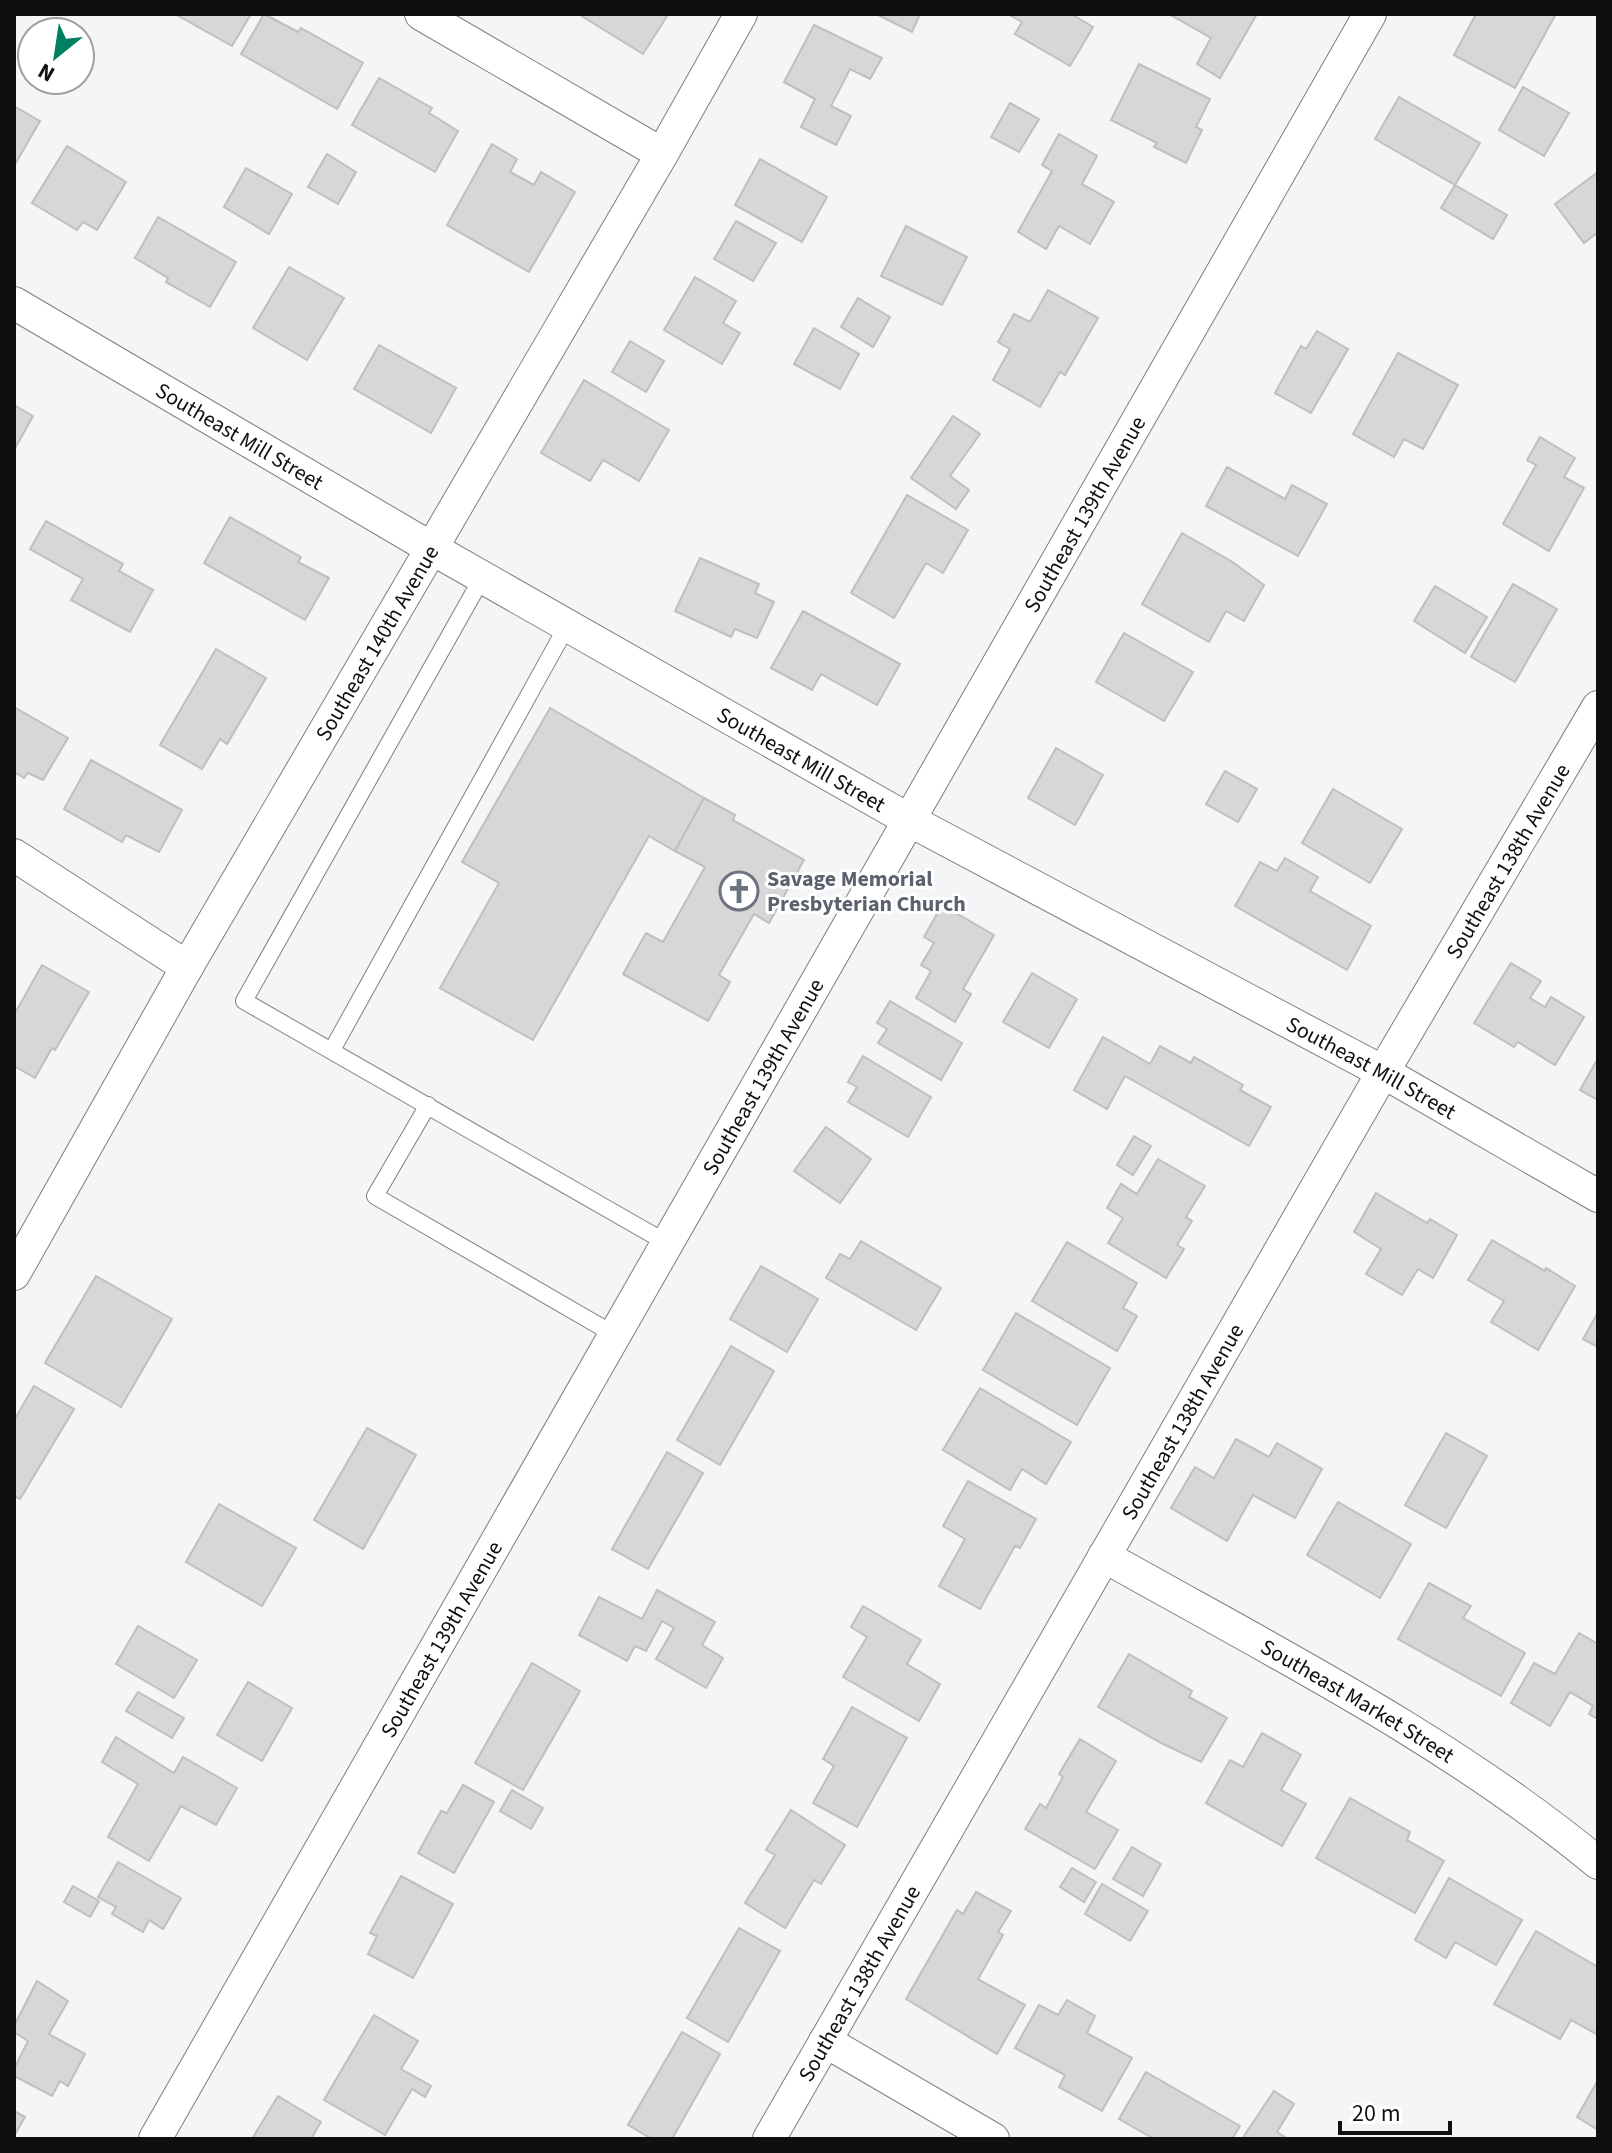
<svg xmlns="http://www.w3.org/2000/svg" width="1612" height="2153" font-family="'Source Sans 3',sans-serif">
  <rect width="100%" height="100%" fill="#f4f5f6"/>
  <g fill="#d8d6d7" stroke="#c0bebe" stroke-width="2">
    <path d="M175,14H251L232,46Z"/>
    <path d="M264,14L298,32L301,28L363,63L337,109L241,54Z"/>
    <path d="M664,14L667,16L643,54L580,15Z"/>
    <path d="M876,14H920L912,32Z"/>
    <path d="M1008,14H1071L1093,27L1070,66L1015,34L1022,22Z"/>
    <path d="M1169,14H1257L1220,78L1197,64L1211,38Z"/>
    <path d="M1476,14H1556L1515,88L1454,55Z"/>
    <path d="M814,25L882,58L870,79L850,69L831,106L851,116L836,145L801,127L815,99L784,82Z"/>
    <path d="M1139,64L1210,99L1196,127L1202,130L1186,163L1154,147L1157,143L1111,120Z"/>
    <path d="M379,78L432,108L429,113L458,131L435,172L352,125Z"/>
    <path d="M1523,87L1569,113L1544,156L1499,130Z"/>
    <path d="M1399,97L1480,143L1455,185L1375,139Z"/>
    <path d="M1010,103L1039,119L1019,152L991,137Z"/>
    <path d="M14,106L40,121L14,166Z"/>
    <path d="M1059,134L1097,156L1082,184L1114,202L1090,244L1059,226L1046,249L1018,232L1052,171L1042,165Z"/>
    <path d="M492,144L517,159L510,172L534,185L541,172L575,192L529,272L447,225Z"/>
    <path d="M67,146L126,182L97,230L83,222L77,230L32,203Z"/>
    <path d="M327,154L356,172L338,204L308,187Z"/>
    <path d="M760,159L827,197L802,242L735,205Z"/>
    <path d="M246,168L292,194L269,234L224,207Z"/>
    <path d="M1598,172V232L1584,243L1555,204Z"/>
    <path d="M1455,185L1507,215L1493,239L1441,208Z"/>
    <path d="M158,217L236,262L210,307L166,282L168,278L135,258Z"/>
    <path d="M736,221L776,243L753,281L714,259Z"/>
    <path d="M906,226L967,257L942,305L881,276Z"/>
    <path d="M289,267L344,298L307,360L253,328Z"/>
    <path d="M695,277L736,301L723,323L740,333L722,364L664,330Z"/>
    <path d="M1048,290L1098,318L1065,375L1060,372L1040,407L993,380L1010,349L998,342L1014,314L1030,322Z"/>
    <path d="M858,298L890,317L873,347L841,327Z"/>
    <path d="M814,328L859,354L840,389L794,364Z"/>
    <path d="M1317,331L1348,349L1311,413L1275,393L1301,346L1306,349Z"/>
    <path d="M630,341L664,361L646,392L612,372Z"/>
    <path d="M379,345L456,388L431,433L354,389Z"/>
    <path d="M1398,353L1458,385L1423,449L1404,439L1394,457L1353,434Z"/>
    <path d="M584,380L669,430L639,481L603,460L590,481L541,453Z"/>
    <path d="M14,405L33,416L14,450Z"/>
    <path d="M953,416L980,434L950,476L969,490L956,509L911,478Z"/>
    <path d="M1540,437L1575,458L1564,477L1584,488L1549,551L1503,524L1536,465L1527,460Z"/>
    <path d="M1227,467L1285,499L1292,485L1327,504L1298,556L1206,506Z"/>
    <path d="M907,495L968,530L943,573L926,563L894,618L851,593Z"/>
    <path d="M230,517L301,557L298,562L329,578L305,620L204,563Z"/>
    <path d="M46,521L123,564L119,571L153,590L130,632L71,600L83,579L30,549Z"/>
    <path d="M1182,533L1231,561L1264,585L1244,621L1226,611L1209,642L1142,604Z"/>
    <path d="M700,558L759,584L755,593L774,602L757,638L735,629L731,637L675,611Z"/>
    <path d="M1513,584L1557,609L1515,682L1471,657Z"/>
    <path d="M1435,586L1487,617L1465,653L1414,621Z"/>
    <path d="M803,611L900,664L877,705L821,674L812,690L771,668Z"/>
    <path d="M1124,633L1193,672L1164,721L1096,682Z"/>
    <path d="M216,649L266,678L227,744L220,739L202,769L160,745Z"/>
    <path d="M14,707L68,738L43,780L28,773L24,778L14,772Z"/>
    <path d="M550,708L704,798L675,851L649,836L533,1040L440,988L499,883L462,862Z"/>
    <path d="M1056,748L1103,775L1075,825L1028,798Z"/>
    <path d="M91,760L182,810L159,852L126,835L122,842L64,809Z"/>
    <path d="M1225,771L1257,789L1238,822L1206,804Z"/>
    <path d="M1333,789L1402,829L1370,883L1302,843Z"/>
    <path d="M704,798L735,815L733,820L804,860L769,923L754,914L719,975L730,982L708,1021L623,974L646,933L663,942L705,867L675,851Z"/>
    <path d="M1285,858L1318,877L1310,891L1371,926L1347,970L1235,906L1260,862L1277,871Z"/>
    <path d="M942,905L994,935L963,989L971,994L955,1022L916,998L931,971L921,965L934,943L924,937Z"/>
    <path d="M1511,963L1541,981L1530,998L1545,1007L1551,997L1584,1017L1555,1065L1518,1042L1514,1047L1474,1023Z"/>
    <path d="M42,965L89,992L55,1050L52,1048L35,1078L14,1066V1015Z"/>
    <path d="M1032,973L1077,999L1049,1048L1003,1022Z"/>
    <path d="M890,1001L962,1043L941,1080L878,1043L887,1029L877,1023Z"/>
    <path d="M1103,1037L1150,1064L1160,1046L1191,1063L1194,1057L1243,1085L1240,1090L1271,1107L1249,1146L1125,1076L1107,1109L1074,1090Z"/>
    <path d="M863,1056L931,1097L908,1137L848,1102L857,1087L848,1082Z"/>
    <path d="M1598,1058V1100L1580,1090Z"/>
    <path d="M826,1127L871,1159L840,1203L794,1171Z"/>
    <path d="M1134,1136L1151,1146L1133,1175L1117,1165Z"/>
    <path d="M1158,1159L1205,1186L1186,1217L1192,1221L1177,1245L1184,1249L1166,1278L1108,1243L1123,1218L1107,1208L1121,1184L1137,1194Z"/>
    <path d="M1376,1193L1427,1223L1430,1219L1457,1235L1433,1278L1418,1269L1402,1295L1366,1274L1381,1249L1354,1232Z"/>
    <path d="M1492,1240L1545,1271L1546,1268L1575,1286L1538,1350L1491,1322L1504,1301L1468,1280Z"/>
    <path d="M861,1241L941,1288L916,1330L826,1278L840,1254L850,1259Z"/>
    <path d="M1067,1242L1137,1283L1123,1308L1137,1316L1117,1351L1032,1301Z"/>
    <path d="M761,1266L818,1299L787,1352L730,1319Z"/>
    <path d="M96,1276L172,1319L121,1407L45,1363Z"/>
    <path d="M1598,1312V1347L1583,1339Z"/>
    <path d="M1016,1313L1110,1368L1077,1425L983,1370Z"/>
    <path d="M731,1346L774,1371L720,1465L677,1440Z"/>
    <path d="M34,1386L74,1409L20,1499L14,1496V1416L16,1417Z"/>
    <path d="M980,1388L1071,1442L1046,1484L1022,1469L1010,1490L943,1450Z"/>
    <path d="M367,1428L416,1455L363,1549L314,1520Z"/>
    <path d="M1446,1433L1487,1456L1446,1528L1405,1505Z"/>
    <path d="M1236,1439L1269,1457L1277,1443L1322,1469L1295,1518L1253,1495L1227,1541L1171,1508L1195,1467L1214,1478Z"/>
    <path d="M667,1452L703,1473L648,1569L612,1549Z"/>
    <path d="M968,1481L1036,1519L1020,1548L1015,1546L980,1609L939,1586L965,1539L943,1526Z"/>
    <path d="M1338,1502L1411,1544L1380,1598L1307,1555Z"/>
    <path d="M219,1504L296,1548L262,1606L186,1562Z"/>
    <path d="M1429,1583L1471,1606L1463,1618L1525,1653L1501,1696L1398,1639Z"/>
    <path d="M657,1590L715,1622L702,1645L723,1658L706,1688L656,1659L674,1628L662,1621L646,1651L635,1646L627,1661L579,1635L599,1597L642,1619Z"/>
    <path d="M863,1606L921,1640L907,1664L940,1684L919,1721L843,1677L867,1637L851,1627Z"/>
    <path d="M138,1626L197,1660L174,1698L116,1664Z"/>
    <path d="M1579,1633L1598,1644V1719L1589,1714L1593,1706L1570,1692L1550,1726L1511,1703L1534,1663L1555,1674Z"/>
    <path d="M1129,1654L1192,1691L1189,1697L1227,1718L1201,1762L1161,1743L1098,1707Z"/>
    <path d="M532,1663L580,1691L523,1790L475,1763Z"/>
    <path d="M248,1682L292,1708L262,1761L217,1735Z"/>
    <path d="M138,1692L184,1718L172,1738L126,1711Z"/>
    <path d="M852,1707L907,1738L857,1827L813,1803L834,1766L823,1759Z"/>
    <path d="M1262,1733L1301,1755L1281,1790L1306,1804L1282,1846L1206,1803L1230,1760L1243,1767Z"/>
    <path d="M116,1737L174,1773L183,1757L237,1788L216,1825L181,1806L149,1861L108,1837L138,1784L102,1762Z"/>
    <path d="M1080,1739L1116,1761L1086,1812L1118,1830L1095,1869L1025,1829L1040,1804L1046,1808L1063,1777L1059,1774Z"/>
    <path d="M463,1785L494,1802L454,1873L418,1853L441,1811L447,1813Z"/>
    <path d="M512,1790L543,1808L531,1829L500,1811Z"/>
    <path d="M1350,1798L1410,1832L1407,1840L1444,1861L1415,1913L1316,1858Z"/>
    <path d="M791,1810L845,1845L821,1884L814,1880L785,1928L745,1903L775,1855L766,1850Z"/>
    <path d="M1132,1847L1161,1864L1143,1896L1113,1879Z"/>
    <path d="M118,1862L181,1898L163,1929L149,1920L143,1932L112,1914L116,1907L98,1897Z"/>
    <path d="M1072,1868L1096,1882L1084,1902L1060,1887Z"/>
    <path d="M401,1876L453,1904L413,1978L368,1954L377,1936L370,1933Z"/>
    <path d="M1449,1878L1522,1920L1496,1965L1455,1942L1446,1958L1415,1940Z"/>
    <path d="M1102,1884L1148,1911L1130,1941L1085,1914Z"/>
    <path d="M73,1886L99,1901L90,1917L64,1902Z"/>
    <path d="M976,1892L1011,1911L998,1932L1003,1935L978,1979L1025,2005L997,2054L906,1999L957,1910L963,1914Z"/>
    <path d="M739,1928L780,1951L728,2042L687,2018Z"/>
    <path d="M1536,1931L1598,1967V2035L1571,2020L1560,2039L1494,2004Z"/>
    <path d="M37,1981L68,2001L49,2034L85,2054L68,2086L60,2081L52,2096L14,2076V2069L28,2041L14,2032V2026Z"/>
    <path d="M1067,2000L1095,2016L1087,2033L1132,2058L1102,2111L1059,2087L1065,2075L1015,2048L1039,2005L1058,2015Z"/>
    <path d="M374,2015L418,2041L401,2069L431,2086L425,2097L412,2089L385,2135L324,2100Z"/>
    <path d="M682,2032L720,2054L672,2139H652L628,2125Z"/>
    <path d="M1146,2072L1240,2126L1232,2139H1154L1119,2119Z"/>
    <path d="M1598,2080V2130L1577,2117Z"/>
    <path d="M1274,2091L1294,2104L1277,2132L1288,2139H1242Z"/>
    <path d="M278,2096L321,2122L311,2139H252Z"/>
    <path d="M14,2111L25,2117L14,2136Z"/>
  </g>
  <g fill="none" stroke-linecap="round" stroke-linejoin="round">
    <g stroke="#7e7f80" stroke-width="18">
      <g id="service">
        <path d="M482,578L244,1001L667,1243"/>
        <path d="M332,1050L567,626"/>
        <path d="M428,1105L375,1196L615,1335"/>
      </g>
    </g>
    <g stroke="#7e7f80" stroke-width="34">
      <g id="minor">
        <path d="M421,14L662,154"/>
        <path id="s1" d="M14,303L431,548L909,820L1383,1072L1598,1196"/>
        <path d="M14,855L187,967"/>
        <path id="s2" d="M14,1274L187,967L662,154L741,14"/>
        <path id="s3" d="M1104,1556C1272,1651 1448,1739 1598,1863"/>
        <path d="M825,2041L993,2139"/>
        <path id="s4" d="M155,2139L1370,14"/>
        <path id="s5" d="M769,2139L1383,1072L1598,707"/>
      </g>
    </g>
    <use href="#service" stroke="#fff" stroke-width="16"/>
    <use href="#minor" stroke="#fff" stroke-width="32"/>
  </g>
  <defs>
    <g id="church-ring" transform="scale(2)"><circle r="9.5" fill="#fff" stroke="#6b7280" stroke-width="1.5"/><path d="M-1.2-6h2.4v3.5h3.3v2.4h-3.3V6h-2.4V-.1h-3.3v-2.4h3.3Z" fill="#6b7280"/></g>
  </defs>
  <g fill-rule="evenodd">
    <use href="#church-ring" x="739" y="891"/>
  </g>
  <g text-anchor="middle" stroke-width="6" stroke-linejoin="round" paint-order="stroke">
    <g font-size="22" fill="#0e0f0f" stroke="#fff">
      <text dy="8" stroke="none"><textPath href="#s1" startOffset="262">Southeast Mill Street</textPath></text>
      <text dy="8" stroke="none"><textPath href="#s4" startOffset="1872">Southeast 139th Avenue</textPath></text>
      <text dy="8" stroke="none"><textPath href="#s2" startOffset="728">Southeast 140th Avenue</textPath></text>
      <text dy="8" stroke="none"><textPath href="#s1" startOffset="910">Southeast Mill Street</textPath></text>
      <text dy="8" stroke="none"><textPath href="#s5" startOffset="1476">Southeast 138th Avenue</textPath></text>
      <text dy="8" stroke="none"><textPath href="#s1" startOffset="1558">Southeast Mill Street</textPath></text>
      <text dy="8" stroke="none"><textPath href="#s4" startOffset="1224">Southeast 139th Avenue</textPath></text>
      <text dy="8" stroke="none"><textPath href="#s5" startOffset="828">Southeast 138th Avenue</textPath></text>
      <text dy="8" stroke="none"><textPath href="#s4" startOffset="576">Southeast 139th Avenue</textPath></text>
      <text dy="8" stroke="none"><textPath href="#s3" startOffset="292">Southeast Market Street</textPath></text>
      <text dy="8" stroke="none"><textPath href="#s5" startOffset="180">Southeast 138th Avenue</textPath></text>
    </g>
    <g font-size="22" font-weight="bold" fill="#5b616d" stroke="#fff" text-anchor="start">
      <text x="767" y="886">Savage Memorial<tspan x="767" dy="25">Presbyterian Church</tspan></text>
    </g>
  </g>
  <rect width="1612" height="2153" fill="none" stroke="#0e0f0f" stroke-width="32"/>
  <g transform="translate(56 56) rotate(210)"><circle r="38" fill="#ffffff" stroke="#9f9f9f" stroke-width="2"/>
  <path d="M0-6L14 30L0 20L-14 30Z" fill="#008060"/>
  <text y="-12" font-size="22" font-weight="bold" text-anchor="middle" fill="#0e0f0f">N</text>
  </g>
  <path d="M1340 2121v12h110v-12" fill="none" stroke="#0e0f0f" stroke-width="4"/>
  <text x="1352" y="2121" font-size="24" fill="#0e0f0f" stroke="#ffffff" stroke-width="6" paint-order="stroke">20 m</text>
</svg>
